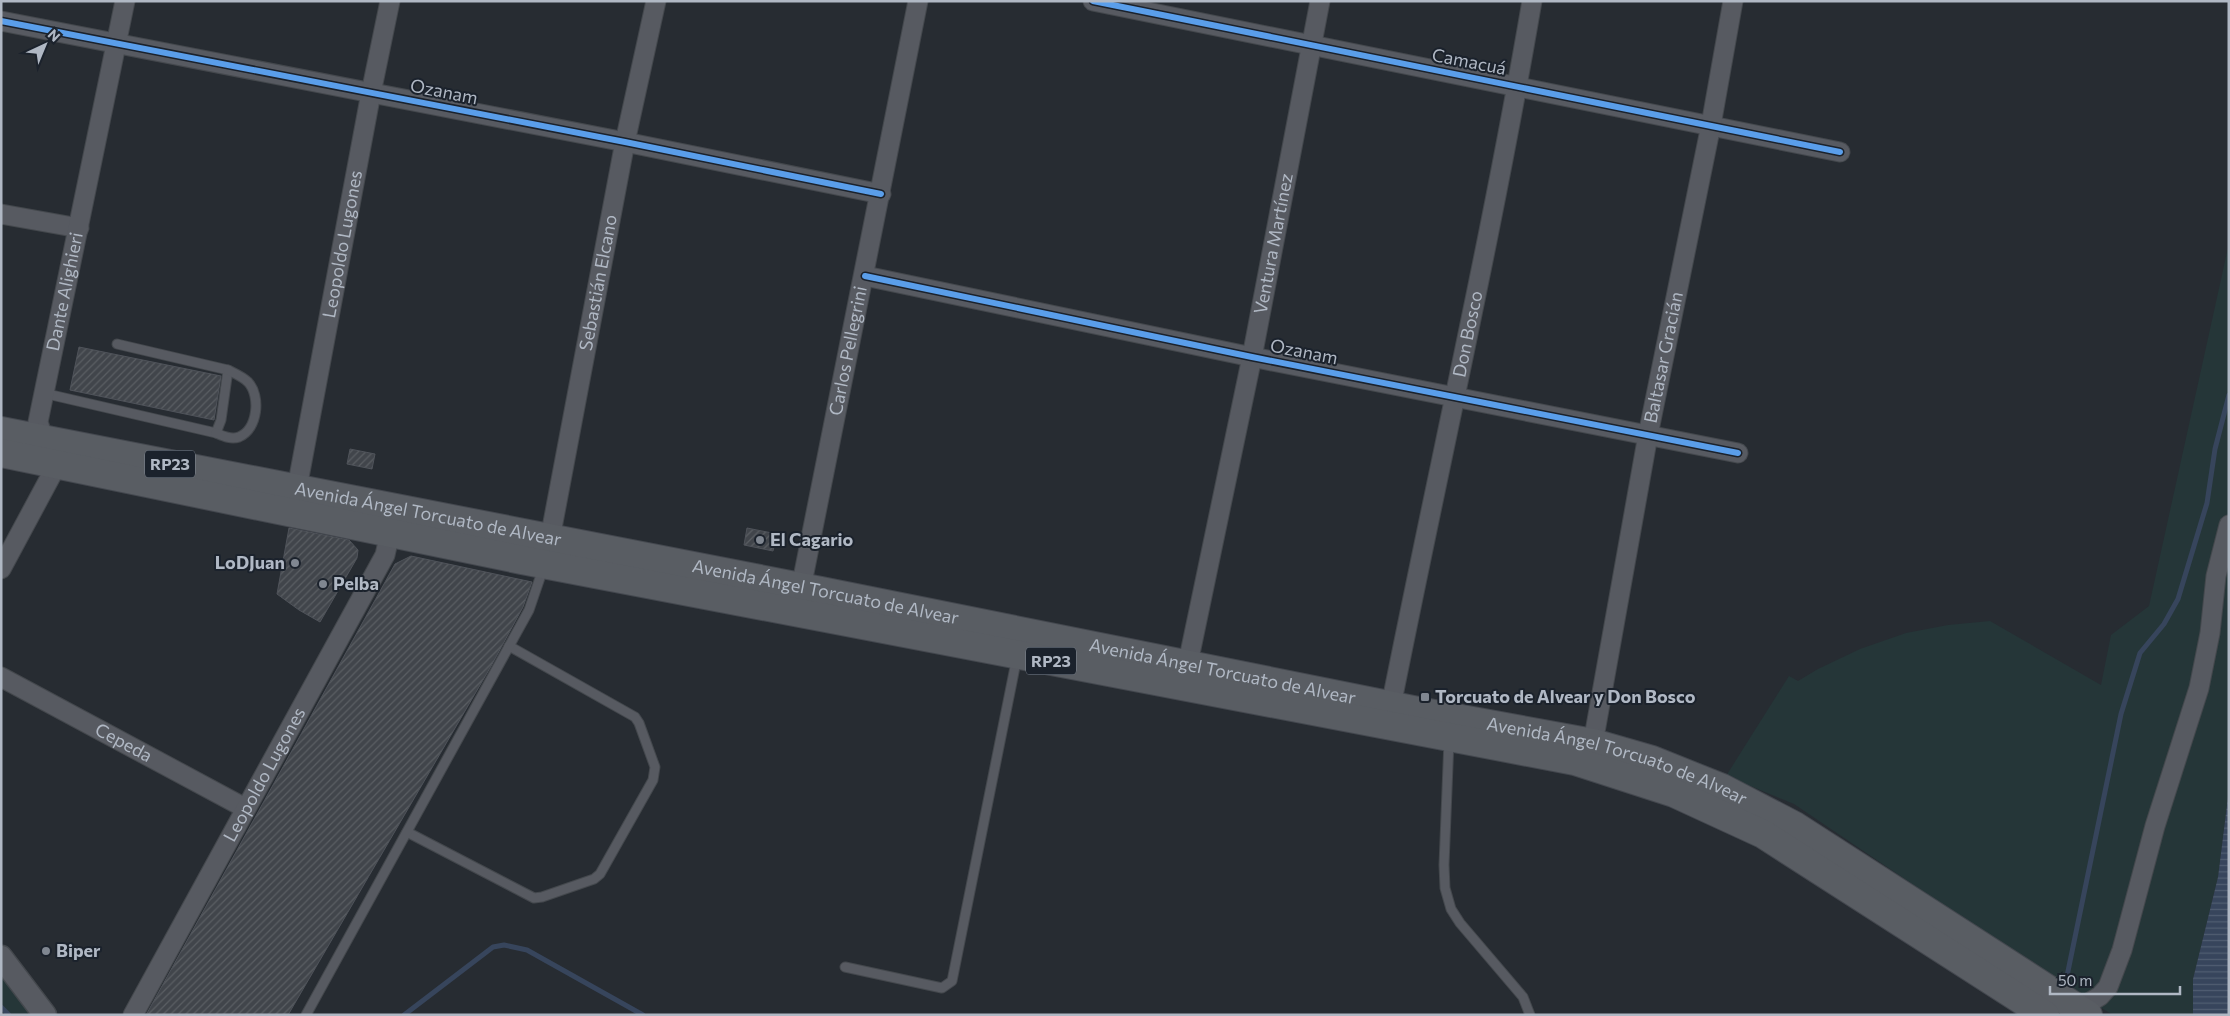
<svg xmlns="http://www.w3.org/2000/svg" width="2230" height="1016" font-family="Commissioner,sans-serif">
  <defs>
    <pattern id="water-rules" width="6" height="5" patternUnits="userSpaceOnUse" patternTransform="scale(1.25)"><rect width="6" height="5" fill="#37455c"/><path d="M0 2.5h6" fill="none" stroke="#515e72"/></pattern>
    <pattern id="building-hatch" width="6" height="6" patternUnits="userSpaceOnUse" patternTransform="scale(1.25)"><rect width="6" height="6" fill="#41454b"/><path d="M-1 1l2-2M0 6l6-6M5 7l2-2" fill="none" stroke="#5a5e63"/></pattern>
  </defs>
  <rect width="100%" height="100%" fill="#272c32"/>
  <g fill="#253638">
    <path d="M2229,243V789L2218,877L2193,979V1015H2113L2042,972L1794,804L1726,776L1789,676L1798,681L1818,669L1860,649L1906,633L1948,625L1990,621L2101,685L2111,635L2149,606Z"/>
    <path d="M1,974L31,1015H1Z"/>
  </g>
  <path fill="url(#water-rules)" d="M2229,789V1015H2193V979L2218,877Z"/>
  <g fill="none" stroke-linecap="round" stroke-linejoin="round">
    <g stroke="#37455c" stroke-width="5">
      <path d="M2067,976L2121,714L2140,653L2164,624L2178,599L2207,503L2215,449L2229,395"/>
      <path d="M1,1007L9,1015"/>
      <path d="M404,1015L493,947L504,945L527,950L643,1015"/>
    </g>
  </g>
  <g fill="url(#building-hatch)" stroke="#4f535a">
    <path d="M79,347L221,376L214,420L70,390Z"/>
    <path d="M350,449L375,454L372,469L347,464Z"/>
    <path d="M289,528L349,540L358,550L357,558L320,622L299,610L277,594Z"/>
    <path d="M747,528L777,534L773,551L744,545Z"/>
    <path d="M411,556L532,582L523,607L490,668L288,1015H146L395,564Z"/>
  </g>
  <g fill="none" stroke-linecap="round" stroke-linejoin="round">
    <g stroke="#44484d" stroke-width="11">
      <g id="service">
        <path d="M43,393L216,433L221,420L228,370L117,344"/>
        <path d="M216,433C223,436 231,440 239,437C258,429 261,396 248,382C243,377 234,373 228,370"/>
        <path d="M1449,740L1444,865L1445,888L1451,909L1460,923L1523,997L1530,1015"/>
        <path d="M407,832L534,898L542,897L594,879L600,874L653,780L655,767L639,723L635,717L509,646"/>
        <path d="M845,967L942,988L952,981L1017,657"/>
        <path d="M306,1015L529,610L544,566"/>
      </g>
    </g>
    <g stroke="#44484d" stroke-width="21">
      <g id="minor">
        <path d="M1093,1L1840,152"/>
        <path d="M1,21L625,142L881,194"/>
        <path d="M1,214L79,228"/>
        <path d="M865,276L1252,357L1738,453"/>
        <path id="s1" d="M297,488L371,93L390,1"/>
        <path id="s2" d="M548,549L625,142L656,1"/>
        <path id="s3" d="M1,569L52,474L51,463L38,422L125,1"/>
        <path id="s4" d="M799,598L918,1"/>
        <path id="s5" d="M1188,663L1252,357L1320,1"/>
        <path id="s6" d="M1,677L245,808"/>
        <path id="s7" d="M1389,716C1436,478 1491,241 1532,1"/>
        <path id="s8" d="M1593,743L1648,435L1711,125L1733,1"/>
        <path d="M2079,1009L2100,996L2108,987L2122,950L2155,826L2199,688L2210,633L2216,576L2229,525"/>
        <path id="s9" d="M133,1015L385,555L390,533"/>
      </g>
    </g>
    <g stroke="#44484d" stroke-width="25">
      <path id="tertiary" d="M1,957L45,1015"/>
    </g>
    <g stroke="#44484f" stroke-width="30">
      <g id="primary">
        <path id="s10" d="M1,431L821,591L1423,712L1593,743L1652,760L1722,788L1795,826L2088,1015"/>
        <path d="M1,453L522,560L1575,761L1674,793L1763,834L2045,1015"/>
      </g>
    </g>
    <use href="#service" stroke="#575a61" stroke-width="9"/>
    <use href="#minor" stroke="#575a61" stroke-width="19"/>
    <use href="#tertiary" stroke="#575a61" stroke-width="22"/>
    <use href="#primary" stroke="#595d63" stroke-width="28"/>
    <g stroke="#1b222c" stroke-width="9">
      <g id="cycleway">
        <path d="M1093,1L1840,152"/>
        <path d="M1,21L625,142L881,194"/>
        <path d="M865,276L1252,357L1738,453"/>
      </g>
    </g>
    <use href="#cycleway" stroke="#5a9eea" stroke-width="6"/>
  </g>
  <g fill="#808791" stroke="#1b222c" stroke-width="2">
    <circle cx="760" cy="540" r="5"/>
    <circle cx="295" cy="563" r="5"/>
    <circle cx="323" cy="584" r="5"/>
    <rect x="1420" y="692" width="10" height="10" rx="2.5"/>
    <circle cx="46" cy="951" r="5"/>
  </g>
  <g text-anchor="middle" stroke-width="4" stroke-linejoin="round" paint-order="stroke">
    <g fill="#1b222c" stroke="#838b96" stroke-width="1">
      <rect x="145" y="450.5" width="50" height="27" rx="4"/>
      <rect x="1026" y="647.5" width="50" height="27" rx="4"/>
    </g>
    <g font-size="16" font-weight="bold" fill="#b0b8c4">
      <text x="170" y="470">RP23</text>
      <text x="1051" y="667">RP23</text>
    </g>
    <g font-size="18" fill="#b0b8c4" stroke="#1b222c">
      <text transform="translate(1469 62) rotate(11)" y="6">Camacuá</text>
      <text transform="translate(444 92) rotate(11)" y="6">Ozanam</text>
      <text dy="6" stroke="none"><textPath href="#s1" startOffset="248">Leopoldo Lugones</textPath></text>
      <text dy="6" stroke="none"><textPath href="#s5" startOffset="428">Ventura Martínez</textPath></text>
      <text dy="6" stroke="none"><textPath href="#s2" startOffset="271">Sebastián Elcano</textPath></text>
      <text dy="6" stroke="none"><textPath href="#s3" startOffset="295">Dante Alighieri</textPath></text>
      <text dy="6" stroke="none"><textPath href="#s7" startOffset="390">Don Bosco</textPath></text>
      <text dy="6" stroke="none"><textPath href="#s4" startOffset="252">Carlos Pellegrini</textPath></text>
      <text transform="translate(1304 352) rotate(11)" y="6">Ozanam</text>
      <text dy="6" stroke="none"><textPath href="#s8" startOffset="392">Baltasar Gracián</textPath></text>
      <text dy="6" stroke="none"><textPath href="#s10" startOffset="435">Avenida Ángel Torcuato de Alvear</textPath></text>
      <text dy="6" stroke="none"><textPath href="#s10" startOffset="840">Avenida Ángel Torcuato de Alvear</textPath></text>
      <text dy="6" stroke="none"><textPath href="#s10" startOffset="1245">Avenida Ángel Torcuato de Alvear</textPath></text>
      <text dy="6" stroke="none"><textPath href="#s6" startOffset="139">Cepeda</textPath></text>
      <text dy="6" stroke="none"><textPath href="#s10" startOffset="1650">Avenida Ángel Torcuato de Alvear</textPath></text>
      <text dy="6" stroke="none"><textPath href="#s9" startOffset="274">Leopoldo Lugones</textPath></text>
    </g>
    <g font-size="18" font-weight="bold" fill="#b0b8c4" stroke="#1b222c" text-anchor="start">
      <text x="770" y="546">El Cagario</text>
      <text x="285" y="569" text-anchor="end">LoDJuan</text>
      <text x="333" y="590">Pelba</text>
      <text x="1435" y="703">Torcuato de Alvear y Don Bosco</text>
      <text x="56" y="957">Biper</text>
    </g>
  </g>
  <rect width="2230" height="1016" fill="none" stroke="#b0b8c4" stroke-width="5"/>
  <g transform="translate(45 45) rotate(44)" stroke="#1b222c" stroke-width="4" paint-order="stroke">
  <path d="M0-4L9 19L0 12L-9 19Z" fill="#b0b8c4"/>
  <text y="-8" font-size="14" font-weight="bold" text-anchor="middle" fill="#b0b8c4">N</text>
  </g>
  <path d="M2050 986v8h130v-8" fill="none" stroke="#b0b8c4" stroke-width="2.5"/>
  <text x="2058" y="986" font-size="15" fill="#b0b8c4" stroke="#1b222c" stroke-width="4" paint-order="stroke">50 m</text>
</svg>
